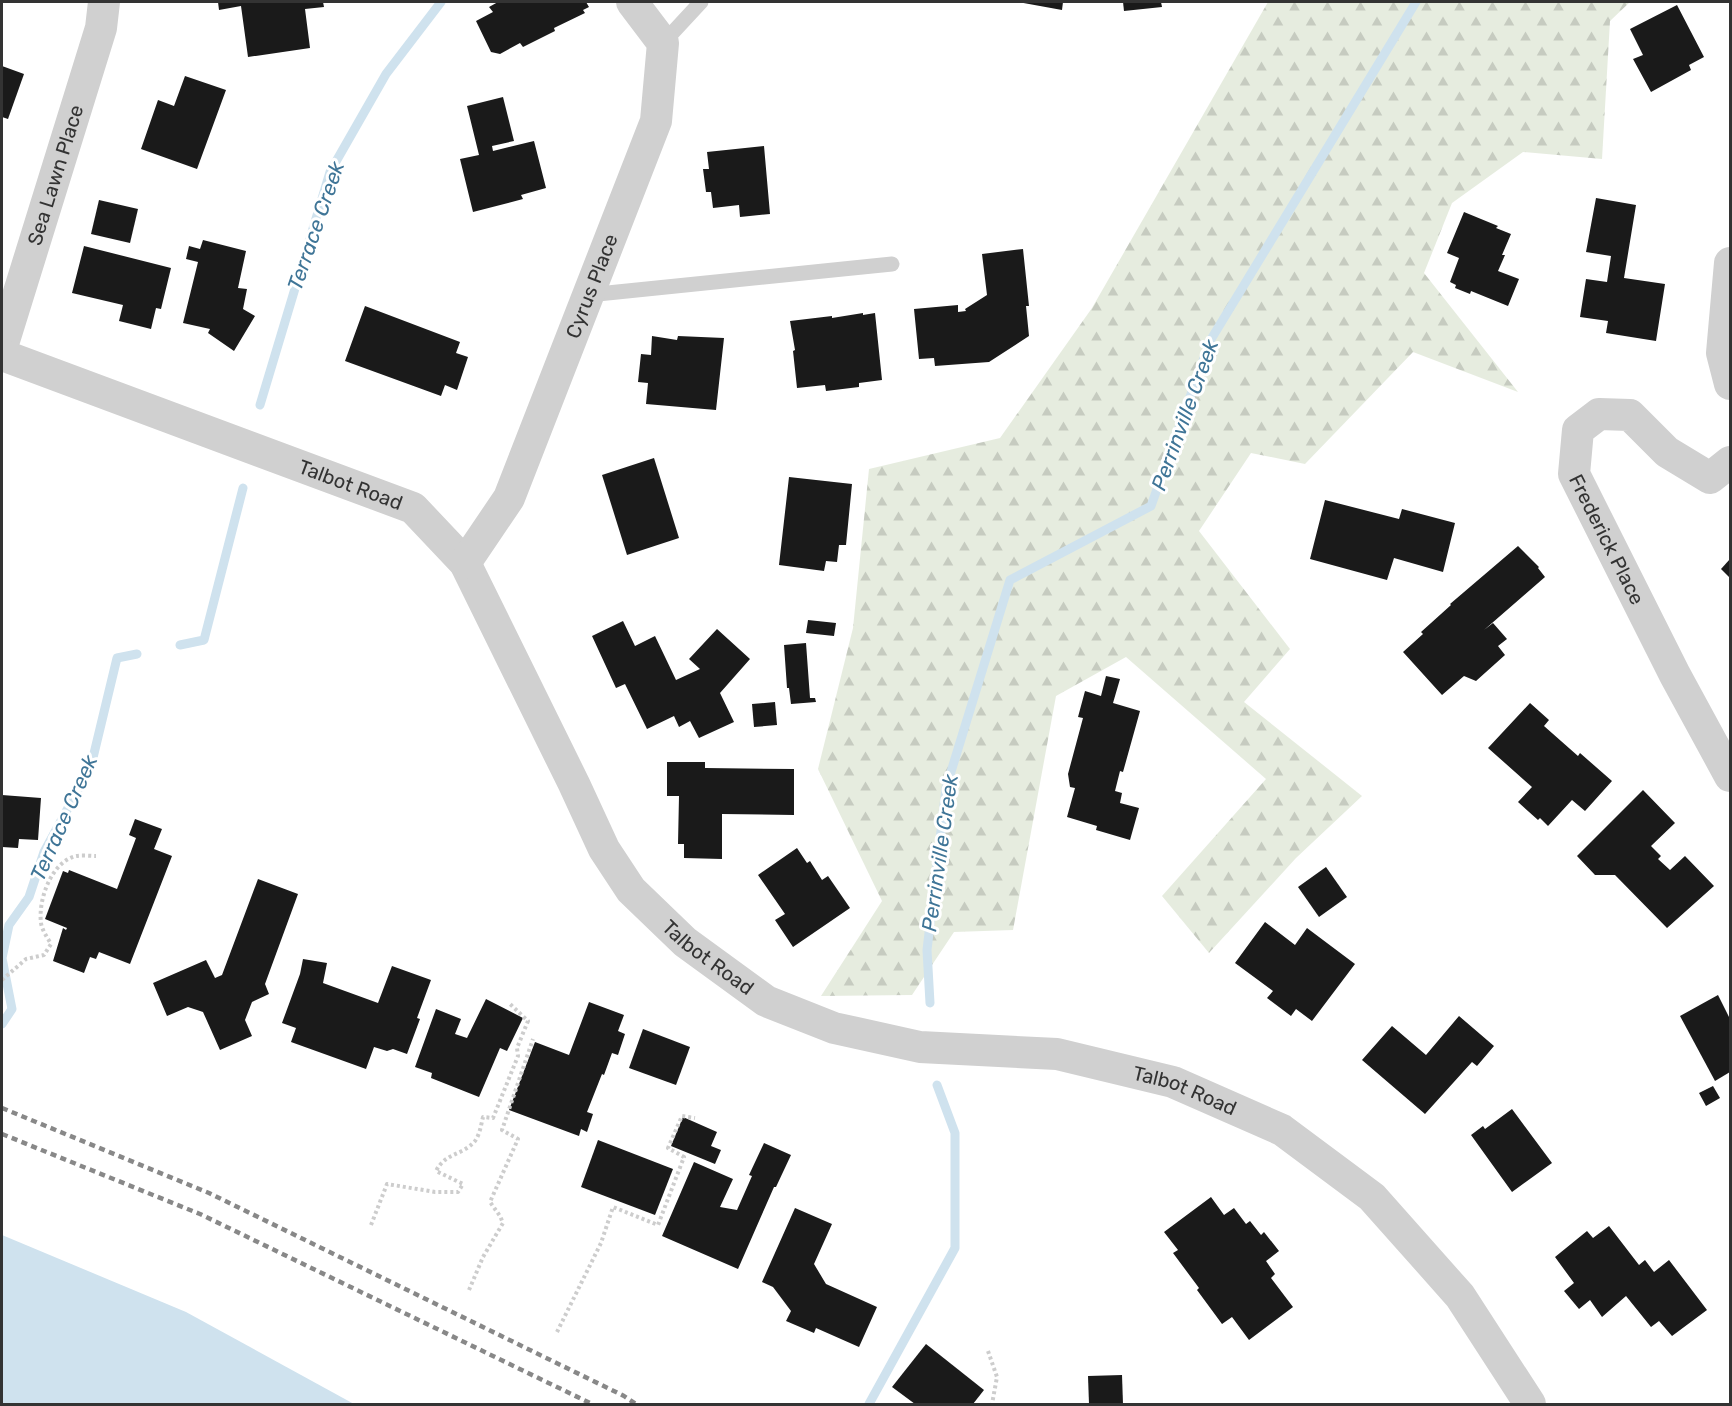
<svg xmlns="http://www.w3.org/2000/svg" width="1732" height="1406" font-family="Rubik,sans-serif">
  <defs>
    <pattern id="forest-firs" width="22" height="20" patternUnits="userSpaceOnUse" patternTransform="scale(1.5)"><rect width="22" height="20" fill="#e6ecdf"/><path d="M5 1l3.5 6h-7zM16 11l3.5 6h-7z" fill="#c6cbc0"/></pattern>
  </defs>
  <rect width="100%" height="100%" fill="#fff"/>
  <path fill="url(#forest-firs)" d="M1268,2H1630L1610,21L1602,159L1523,152L1452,203L1424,273L1518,392L1413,352L1305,464L1251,453L1199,531L1290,649L1244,702L1362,796L1296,858L1209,953L1162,896L1266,779L1126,657L1056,696L1013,930L954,932L912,995L821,996L882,901L818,769L853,628L869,469L1000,438L1092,308Z"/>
  <path fill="#cfe2ee" d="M2,1235L186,1312L354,1404H2Z"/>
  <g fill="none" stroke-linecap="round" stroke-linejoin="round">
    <g stroke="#cfe2ee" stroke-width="9">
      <path d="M260,405L330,172L386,74L441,2"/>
      <path d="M180,645L204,640L243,488"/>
      <path d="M930,1003L927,950L946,788L1010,580L1151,506L1210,341L1416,2"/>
      <path d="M2,1024L12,1009L2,958L9,925L29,897L44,852L91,766L117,658L137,654"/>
      <path d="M869,1404L955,1248V1133L937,1085"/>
    </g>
  </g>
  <g fill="#1a1a1a">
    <path d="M218,2H323L324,7L305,9L310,48L248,57L241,6L219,10Z"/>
    <path d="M498,2H586L589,7L583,10L585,13L554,28L555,31L523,47L520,43L500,54L491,52L476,21L493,12L489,7Z"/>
    <path d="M1018,2H1063L1062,10Z"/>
    <path d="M1123,2H1161L1162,7L1124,11Z"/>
    <path d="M1677,5L1704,57L1689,65L1691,70L1651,92L1633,59L1643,55L1630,29Z"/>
    <path d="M2,66L24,74L8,119L2,117Z"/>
    <path d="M185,76L226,90L197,169L141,149L158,100L174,106Z"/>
    <path d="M503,97L514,141L492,146L493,151L534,141L546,188L521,195L523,199L473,212L460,159L479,155L467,106Z"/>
    <path d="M764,146L770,214L740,217L739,205L713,208L711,192H706L703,169H709L707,152Z"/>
    <path d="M1596,198L1636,205L1624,278L1665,284L1656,341L1606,333L1608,321L1580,317L1586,279L1607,282L1611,256L1586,252Z"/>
    <path d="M99,200L138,209L130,243L91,234Z"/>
    <path d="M1464,212L1498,226L1496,228L1511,234L1502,255H1505L1498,271L1519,279L1508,306L1471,291L1470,294L1455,288L1456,285L1450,282L1459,258L1447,253Z"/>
    <path d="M203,240L246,251L238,288L247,289L243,309L255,316L234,351L208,333L210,329L183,323L198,262L186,259L189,246L200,249Z"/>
    <path d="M84,246L171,268L161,309L156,308L151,329L119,321L123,305L72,293Z"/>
    <path d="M1023,249L1029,306H1026L1029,336L989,362L935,366L934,358L919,359L914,309L958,305V312L966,311L965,309L987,295L982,254Z"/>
    <path d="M365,306L460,342L456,353L468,357L457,390L445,385L441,396L345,361Z"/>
    <path d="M863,313V315L875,313L882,380L859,383V387L826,391L825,385L797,388L793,351L795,350L790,321L832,316V318Z"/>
    <path d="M652,336L677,340L678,336L724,338L716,410L646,404L648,383L638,382L641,354L651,355Z"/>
    <path d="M654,458L679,538L627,555L602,475Z"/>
    <path d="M789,477L852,484L846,545H839L837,562L826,561L824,571L779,565Z"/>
    <path d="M1325,500L1399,519L1402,509L1455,523L1443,572L1394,558L1387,580L1310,559Z"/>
    <path d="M1518,546L1539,567L1538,568L1545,577L1484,630L1493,623L1507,639L1498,646L1505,655L1476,681L1464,676L1442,695L1403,652L1423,634L1421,632L1451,605L1450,604Z"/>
    <path d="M1730,559V578L1721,569Z"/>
    <path d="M808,620L836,623L834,636L806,633Z"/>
    <path d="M623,621L635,646L655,636L676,680L700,669L689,659L717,629L750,659L720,693L734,722L699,738L690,721L679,727L674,716L647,729L625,684L616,688L592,636Z"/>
    <path d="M806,643L810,698H815L816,702L791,704L789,688H787L784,645Z"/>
    <path d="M1106,676L1120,679L1113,703L1140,711L1123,772L1120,771L1115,791L1122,793L1120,803L1139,808L1130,840L1096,830L1097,826L1067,817L1075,788L1070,787L1068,774L1083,718L1078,717L1085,691L1101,696Z"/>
    <path d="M775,702L777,725L754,727L752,704Z"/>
    <path d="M1530,703L1549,720L1544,726L1578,756L1580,753L1612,781L1585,811L1572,800L1548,826L1540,818L1538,820L1518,802L1532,787L1488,748Z"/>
    <path d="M667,762H705V768L794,769V815L722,814V859L684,858V844H678L679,796H667Z"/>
    <path d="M1643,790L1675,823L1651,846L1661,856L1658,859L1670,870L1685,856L1714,886L1667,928L1615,875H1595L1577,856Z"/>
    <path d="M2,795L41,798L38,840L19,839L18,848L2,847Z"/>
    <path d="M135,819L162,829L154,849L172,856L130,964L99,952L96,959L90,957L84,973L53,961L63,928L66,930L67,928L45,919L63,871L68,873L69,870L117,889L136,838L129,835Z"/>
    <path d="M797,848L807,863L810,861L822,880L828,876L850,908L793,947L775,920L785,914L758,875Z"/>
    <path d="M1326,867L1347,897L1319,917L1298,887Z"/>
    <path d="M258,879L298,894L265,984L269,994L252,1002L245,1020L252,1036L220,1050L203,1012L188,1007L167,1016L153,983L206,960L215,978L222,975Z"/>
    <path d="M1265,922L1295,945L1307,928L1355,964L1312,1021L1296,1009L1291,1016L1267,998L1273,991L1235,963Z"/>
    <path d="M303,959L327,963L323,983L378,1003L392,966L431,980L417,1018L420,1019L407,1054L393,1049L387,1051L374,1047L366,1069L291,1042L296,1028L282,1023L300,974Z"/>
    <path d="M1718,995L1730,1019V1072L1715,1081L1680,1016Z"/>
    <path d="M486,999L523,1018L507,1051L500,1048L479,1097L431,1078L432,1073L415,1067L436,1009L461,1019L455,1034L467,1038Z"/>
    <path d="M589,1002L624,1015L618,1031L625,1034L618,1055L612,1053L604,1075L602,1074L587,1112L593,1114L587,1132L581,1129L579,1136L509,1110L535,1042L569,1055Z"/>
    <path d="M1459,1016L1494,1046L1477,1066L1472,1062L1425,1114L1362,1060L1392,1026L1426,1055Z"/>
    <path d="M643,1029L690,1047L676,1085L629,1068Z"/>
    <path d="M1713,1086L1720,1098L1706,1106L1699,1093Z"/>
    <path d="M1512,1109L1552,1163L1512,1192L1471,1135L1483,1126L1485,1129Z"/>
    <path d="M683,1117L717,1132L711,1146L721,1150L715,1164L671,1146Z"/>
    <path d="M598,1140L673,1169L655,1215L581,1187Z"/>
    <path d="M764,1143L791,1155L776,1187H774L738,1269L662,1236L694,1162L733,1179L720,1207L737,1210L752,1176L749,1175Z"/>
    <path d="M1211,1197L1224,1215L1234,1208L1246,1224L1250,1221L1261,1235L1264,1232L1279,1251L1266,1261L1275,1274L1271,1278L1293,1307L1249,1340L1232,1317L1222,1324L1197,1290L1199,1288L1173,1253L1178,1250L1164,1232Z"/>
    <path d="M795,1208L832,1224L814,1264L826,1284L877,1307L859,1347L816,1328L814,1333L786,1321L791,1311L773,1287L762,1282Z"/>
    <path d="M1609,1226L1639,1265L1645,1260L1654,1272L1669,1260L1707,1310L1672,1336L1659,1321L1651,1327L1626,1296L1602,1317L1590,1300L1579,1309L1564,1291L1574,1283L1555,1257L1587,1231L1593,1238Z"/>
    <path d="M926,1344L984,1390L973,1404H915L892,1387Z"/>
    <path d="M1122,1375L1123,1404H1089L1088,1376Z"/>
  </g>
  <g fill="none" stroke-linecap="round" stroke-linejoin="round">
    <g stroke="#cdcdcd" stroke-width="4" stroke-dasharray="3 3" stroke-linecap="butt">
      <path d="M2,980L26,959L44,955L51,944C47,937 42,930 41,923C38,900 51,862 76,856C82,855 90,856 96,856"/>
      <path d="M371,1225L387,1184L435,1192H458L463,1184L436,1171C446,1152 462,1156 475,1141C480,1134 481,1125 483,1117L493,1118L518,1056L517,1048L528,1021L510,1004"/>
      <path d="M469,1290L483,1257L503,1223L500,1216L490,1202L518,1139L502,1130L533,1039"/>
      <path d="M557,1332L601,1243L613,1207L658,1225L684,1157L668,1148L682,1116L695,1118"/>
      <path d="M988,1351L997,1377L992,1404"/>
    </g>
    <g stroke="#d0d0d0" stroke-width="15">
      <path d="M663,43L701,2"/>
      <path d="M588,295L892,264"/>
    </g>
    <g stroke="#d0d0d0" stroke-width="32">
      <path d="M1730,263L1722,353L1730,384"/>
      <path id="s1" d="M2,347L101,28L104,2"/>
      <path id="s2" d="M2,355L413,508L465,563L574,784L604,849L631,890L685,942L766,1001L834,1028L920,1047L1057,1054L1173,1082L1282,1130L1372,1197L1460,1296L1530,1404"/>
      <path id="s3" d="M1730,462L1710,478L1667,452L1630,415L1599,414L1578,430L1574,474L1675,675L1730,776"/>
      <path id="s4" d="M465,563L509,498L656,121L663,43L632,2"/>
    </g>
    <g stroke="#888" stroke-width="4.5" stroke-dasharray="6 4.5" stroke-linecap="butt">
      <path d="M2,1108L209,1193L624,1396L636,1404"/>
      <path d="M2,1134L200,1214L592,1404"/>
    </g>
  </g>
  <g text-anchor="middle" stroke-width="6" stroke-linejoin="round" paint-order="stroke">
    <g font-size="20" fill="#333" stroke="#fff">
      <text dy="7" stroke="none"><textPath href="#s1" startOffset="180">Sea Lawn Place</textPath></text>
      <text dy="7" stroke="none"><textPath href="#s4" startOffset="306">Cyrus Place</textPath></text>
      <text dy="7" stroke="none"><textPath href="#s2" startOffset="372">Talbot Road</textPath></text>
      <text dy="7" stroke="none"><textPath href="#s3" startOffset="303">Frederick Place</textPath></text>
      <text dy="7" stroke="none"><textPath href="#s2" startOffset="984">Talbot Road</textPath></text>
      <text dy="7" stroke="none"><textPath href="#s2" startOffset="1488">Talbot Road</textPath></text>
    </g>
    <g font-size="21" font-style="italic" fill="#3f7597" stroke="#fff">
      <text transform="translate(316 226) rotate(-71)" y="7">Terrace Creek</text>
      <text transform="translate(1185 415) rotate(-70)" y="7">Perrinville Creek</text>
      <text transform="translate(64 818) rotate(-66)" y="7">Terrace Creek</text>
      <text transform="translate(940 853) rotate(-82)" y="7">Perrinville Creek</text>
    </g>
  </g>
  <rect width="1732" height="1406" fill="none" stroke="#333333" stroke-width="6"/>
</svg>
